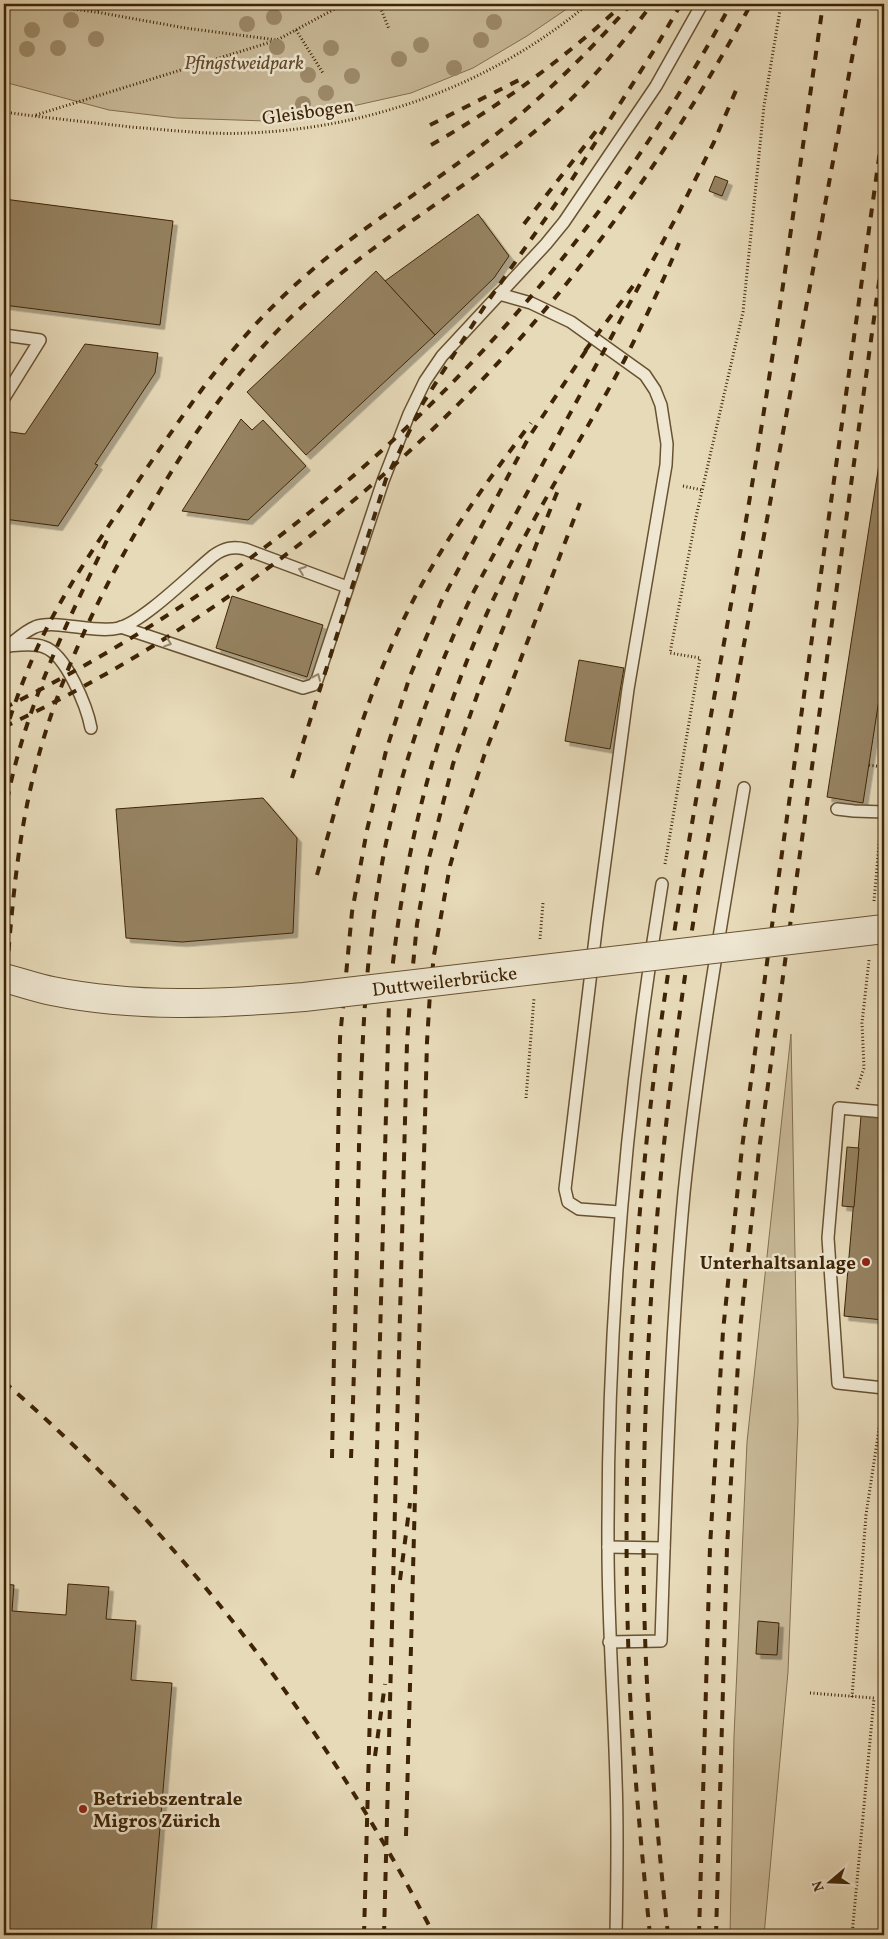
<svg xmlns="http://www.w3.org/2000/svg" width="888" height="1939" font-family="Vollkorn,serif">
  <defs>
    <filter id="shadow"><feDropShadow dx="4.5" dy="4.5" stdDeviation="0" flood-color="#0004"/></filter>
  </defs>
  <rect width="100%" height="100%" fill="#e7dab9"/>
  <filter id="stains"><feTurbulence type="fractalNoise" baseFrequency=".004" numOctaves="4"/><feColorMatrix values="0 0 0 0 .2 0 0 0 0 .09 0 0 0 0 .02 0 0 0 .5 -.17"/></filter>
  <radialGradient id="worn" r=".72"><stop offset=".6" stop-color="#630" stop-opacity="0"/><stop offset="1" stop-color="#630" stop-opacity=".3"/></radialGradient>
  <g fill="#cabb9a" stroke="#84704f">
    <path d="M4,4H574L527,36L473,68L411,93L326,112L266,121L177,118L109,110L4,82Z"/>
    <path d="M791,1034L798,1421L788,1672L764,1935H730L734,1736L747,1442Z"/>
  </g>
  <g fill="#968362" stroke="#3e2404" filter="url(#shadow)">
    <path d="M715,176L728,181L722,196L709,191Z"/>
    <path d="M4,199L173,221L160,325L4,305Z"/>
    <path d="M478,214L509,256L494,278L435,335L385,281Z"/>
    <path d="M376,271L435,335L306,455L247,392Z"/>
    <path d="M85,344L158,353L155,373L95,464L98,465L58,526L4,519V431L25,434Z"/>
    <path d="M241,419L252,430L263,420L306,466L248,520L182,511Z"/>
    <path d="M884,432V642L881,662L884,663V667L863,803L827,797Z"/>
    <path d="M232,596L323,625L307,677L216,648Z"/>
    <path d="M884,642V663L881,662Z"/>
    <path d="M579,660L624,668L610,749L565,741Z"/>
    <path d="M263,798L297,838L293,933L182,942L126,938L116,809Z"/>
    <path d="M861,1116L884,1118V1366H880L883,1320L844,1316Z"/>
    <path d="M847,1147L859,1148L854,1207L842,1206Z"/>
    <path d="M4,1584L14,1585L12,1611L66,1615L68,1584L109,1587L106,1619L136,1621L131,1680L172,1683L151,1935H4Z"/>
    <path d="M758,1621L779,1623L777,1655L756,1654Z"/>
  </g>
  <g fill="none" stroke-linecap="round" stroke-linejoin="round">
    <g stroke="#685231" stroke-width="14">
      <g id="service">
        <path d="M499,294L531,303L571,322L645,375L655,390L661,405L667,444L666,465L628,689L597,922L565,1189L568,1202L579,1209L620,1212"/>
        <path d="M4,335L40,340L4,398"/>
        <path d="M121,627L303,688L313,685L317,680L383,481L409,414L425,381L442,356L546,244L564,222L656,86L702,4"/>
        <path d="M9,646C20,645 34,643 44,647C66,654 87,707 91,728"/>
        <path d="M4,649C14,642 23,632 35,627C56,619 95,634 119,628C144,621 191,574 213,556C224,548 233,546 245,549L347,587"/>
        <path d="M837,809L854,811L884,812"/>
        <path d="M884,1112L839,1108L828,1238L838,1383L884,1388"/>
        <path d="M608,1547L664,1548"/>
        <path d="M609,1642L661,1641C666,1492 670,1342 684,1193C698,1057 721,923 744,788"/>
        <path d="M616,1934C617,1883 618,1831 616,1780C614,1703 608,1625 608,1548C607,1325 626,1103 662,884"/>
      </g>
    </g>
    <g stroke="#3e2404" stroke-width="3" stroke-dasharray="1 2.5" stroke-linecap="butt">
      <path d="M39,4L102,13L185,28L277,40L344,4"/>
      <path d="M89,4L100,11"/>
      <path d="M379,4L389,29"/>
      <path d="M296,30L323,73"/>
      <path d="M4,112C46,118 89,122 131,127C170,130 209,135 248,133C373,128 492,84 588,4"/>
      <path d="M36,115L274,41"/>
      <path d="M683,486L702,490"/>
      <path d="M869,765L882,767L880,785H884"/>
      <path d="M665,864L700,658L670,653L696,517L743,312L764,106L781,4"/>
      <path d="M874,901L880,833"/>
      <path d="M540,939L543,903"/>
      <path d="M857,1089L864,1068L862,1023L869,960"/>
      <path d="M526,1098L534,998"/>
      <path d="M810,1693L874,1698L852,1935"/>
      <path d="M852,1697L866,1515L882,1409"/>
    </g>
    <use href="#service" stroke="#efe7d2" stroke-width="11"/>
    <g stroke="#3e2404" stroke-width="4" stroke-dasharray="9 9" stroke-linecap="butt">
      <path d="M430,125L523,78"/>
      <path d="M431,145C500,106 565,58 623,4"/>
      <path d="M524,224L597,130"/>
      <path d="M585,351L633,286"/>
      <path d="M4,708C315,554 566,309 731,4"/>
      <path d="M4,727C216,627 420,466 567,283C637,195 698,102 751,4"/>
      <path d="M4,736C14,705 25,674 39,644C66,586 104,534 139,480C193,399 241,329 318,265C365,226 417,194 465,158C527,113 581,61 631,4"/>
      <path d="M292,778L386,479L423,403L486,304L564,192L656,47L681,4"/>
      <path d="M4,818C20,718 64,628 108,538"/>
      <path d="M317,875C339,796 360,716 394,640C429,561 479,492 531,423"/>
      <path d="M4,1005C10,936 14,867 28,800C49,697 94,603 147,513C196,427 251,347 328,284C395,228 471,184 539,128C583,92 618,49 652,4"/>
      <path d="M4,1382C182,1535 327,1727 434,1935"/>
      <path d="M332,1458L340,1038L352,912L367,830L386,751L410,676L441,602L529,437L589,346"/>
      <path d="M351,1458C355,1355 357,1251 359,1147C362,1034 366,922 393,812C412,736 440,661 474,591L679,212L714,142L737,88"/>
      <path d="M400,1580L410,1503"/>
      <path d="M375,1756L385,1684"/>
      <path d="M406,1836L427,1042L430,993L434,955L450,866L461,827L484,756L580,503"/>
      <path d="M364,1935L389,1002C402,853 437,714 503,579C540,503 586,433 625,359C644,321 663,282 679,243"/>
      <path d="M384,1935L407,1043L411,986L417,924L428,862L453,764L481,684L560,485"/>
      <path d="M650,1935C642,1854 634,1773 630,1692C623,1535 627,1378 639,1222C658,988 704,757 745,526C775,353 798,178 823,4"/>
      <path d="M668,1935C656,1823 646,1710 644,1596C640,1362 659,1129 697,899L862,4"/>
      <path d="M699,1935L710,1547L723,1331L742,1148L776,896L884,122"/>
      <path d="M716,1935L727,1547L740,1330L759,1150L884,246"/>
    </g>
    <g stroke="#685231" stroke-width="30" stroke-linecap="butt">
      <g id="tertiary-bridge">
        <path id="s1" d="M4,978C20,982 36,988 52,991C136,1008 219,1004 304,997L884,929"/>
      </g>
    </g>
    <use href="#tertiary-bridge" stroke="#efe7d2" stroke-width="28"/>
  </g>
  <g fill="#9d8b6a">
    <circle cx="274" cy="17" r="8"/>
    <circle cx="71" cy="20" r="8"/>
    <circle cx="494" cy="22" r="8"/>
    <circle cx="247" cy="24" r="8"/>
    <circle cx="32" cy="30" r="8"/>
    <circle cx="96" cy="39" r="8"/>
    <circle cx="481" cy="40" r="8"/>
    <circle cx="421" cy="45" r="8"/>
    <circle cx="277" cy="47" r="8"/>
    <circle cx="58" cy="48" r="8"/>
    <circle cx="331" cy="48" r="8"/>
    <circle cx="27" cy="49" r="8"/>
    <circle cx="399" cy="59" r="8"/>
    <circle cx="454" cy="68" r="8"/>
    <circle cx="308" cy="75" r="8"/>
    <circle cx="352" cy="76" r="8"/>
    <circle cx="326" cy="93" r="8"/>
    <circle cx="303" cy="104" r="8"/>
  </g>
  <defs><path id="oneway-chevron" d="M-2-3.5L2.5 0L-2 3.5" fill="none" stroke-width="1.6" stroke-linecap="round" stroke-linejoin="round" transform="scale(1.25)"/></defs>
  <g stroke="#96866b">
    <use href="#oneway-chevron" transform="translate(302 570) rotate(-160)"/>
    <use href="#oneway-chevron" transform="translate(168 643) rotate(19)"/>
    <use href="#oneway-chevron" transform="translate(317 677) rotate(-66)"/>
  </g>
  <g fill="#8f2418" stroke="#efe7d2" stroke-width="2">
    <circle cx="866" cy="1262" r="5"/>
    <circle cx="83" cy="1809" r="5"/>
  </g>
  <g text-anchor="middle" stroke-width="5" stroke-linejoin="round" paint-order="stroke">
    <g font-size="19" font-style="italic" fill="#614a2a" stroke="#efe7d2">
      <text x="244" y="69">Pfingstweidpark</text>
    </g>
    <g font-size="19" fill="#3e2404" stroke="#efe7d2">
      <text transform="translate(308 111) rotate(-8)" y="7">Gleisbogen</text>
      <text dy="7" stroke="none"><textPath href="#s1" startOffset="444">Duttweilerbrücke</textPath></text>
    </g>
    <g font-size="19" font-weight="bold" fill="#3e2404" stroke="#efe7d2" text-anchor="end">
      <text x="856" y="1269">Unterhaltsanlage</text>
      <text x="93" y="1805" text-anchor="start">Betriebszentrale<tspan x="93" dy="22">Migros Zürich</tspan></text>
    </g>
  </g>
  <rect width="888" height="1939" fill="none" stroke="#e7dab9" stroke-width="20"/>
  <rect x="5" y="5" width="878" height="1929" fill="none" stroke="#3e2404" stroke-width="2.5"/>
  <rect x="10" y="10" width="868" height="1919" fill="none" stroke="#3e2404"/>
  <g transform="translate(830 1882) rotate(251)" stroke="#efe7d2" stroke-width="4" paint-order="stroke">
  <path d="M0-4L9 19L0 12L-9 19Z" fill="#3e2404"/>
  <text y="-8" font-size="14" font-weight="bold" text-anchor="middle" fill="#3e2404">N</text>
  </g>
  <rect width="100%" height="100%" filter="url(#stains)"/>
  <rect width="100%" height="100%" fill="url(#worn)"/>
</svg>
